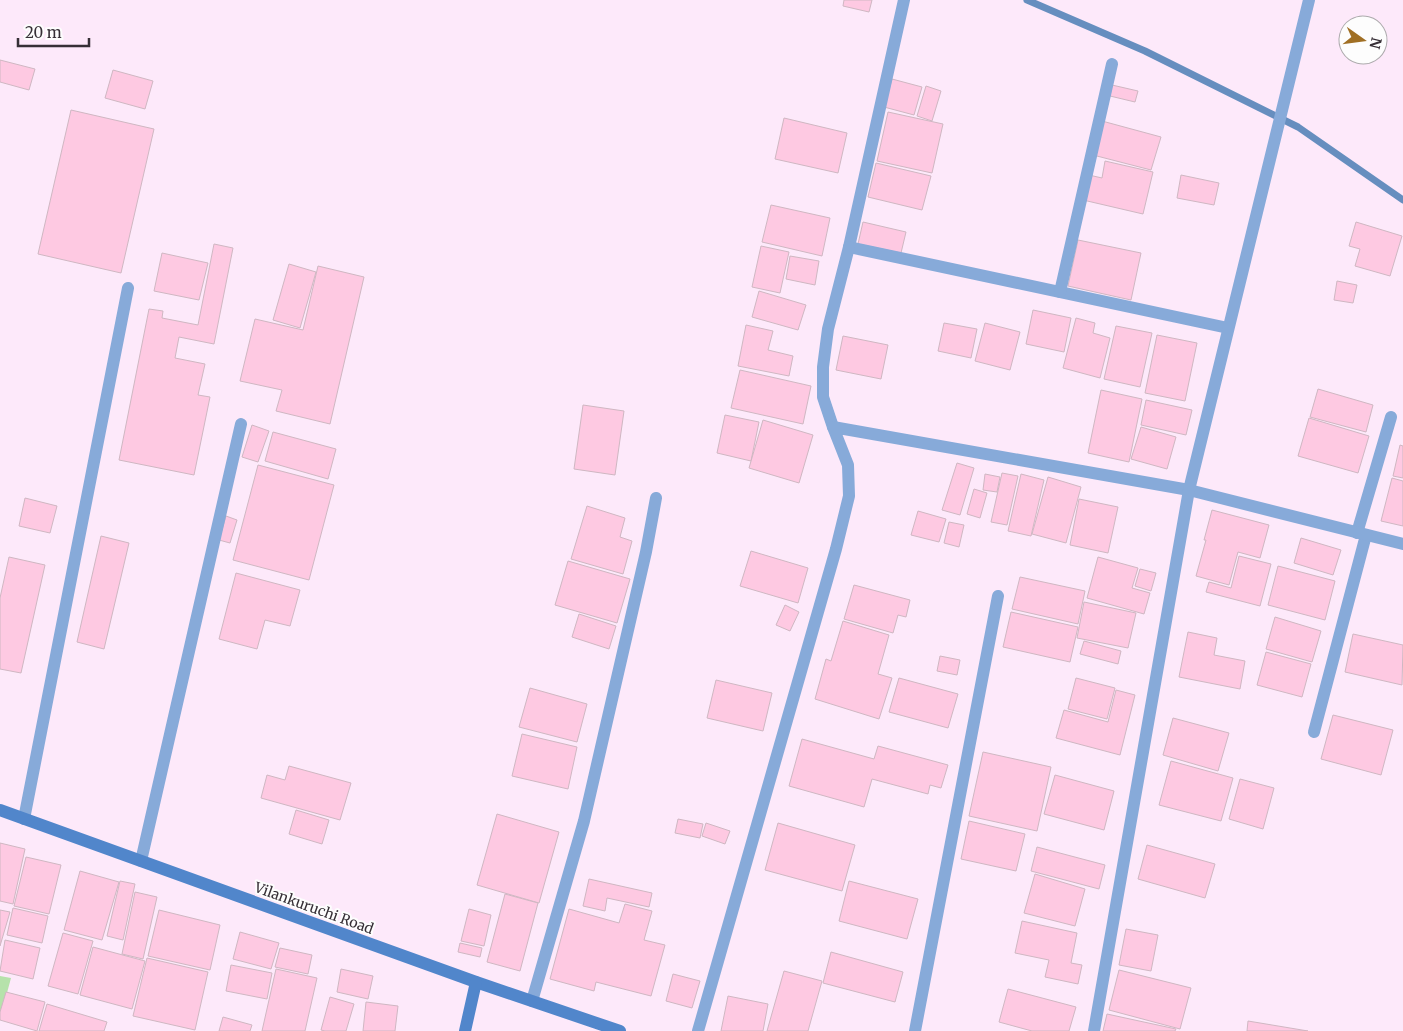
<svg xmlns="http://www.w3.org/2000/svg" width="1403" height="1031" font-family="Merriweather,serif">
  <rect width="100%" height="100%" fill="#fde9fa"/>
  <path fill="#b6e2ab" d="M0,976L11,978L0,1019Z"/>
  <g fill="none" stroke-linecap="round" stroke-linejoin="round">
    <path stroke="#668ebf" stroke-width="7" d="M1027,0L1145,51L1298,127L1403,200"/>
  </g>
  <g fill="#fec9e2" stroke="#cfb7c2">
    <path d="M844,0H872L869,12L843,6Z"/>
    <path d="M0,60L35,69L29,90L0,82Z"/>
    <path d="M113,70L153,81L145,109L105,98Z"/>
    <path d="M892,79L922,87L914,115L884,107Z"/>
    <path d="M1112,85L1138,91L1135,102L1110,96Z"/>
    <path d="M926,86L941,91L932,121L917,116Z"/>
    <path d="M71,110L154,129L121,273L38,254Z"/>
    <path d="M888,112L943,124L932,173L877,161Z"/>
    <path d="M784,118L847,133L838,173L775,159Z"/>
    <path d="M1102,121L1161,137L1151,170L1093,155Z"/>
    <path d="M1105,161L1153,172L1143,214L1083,200L1089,175L1102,178Z"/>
    <path d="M876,163L931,176L922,210L868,197Z"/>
    <path d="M1181,175L1219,183L1214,205L1177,198Z"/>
    <path d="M771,205L830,218L822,256L762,242Z"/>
    <path d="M863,222L906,232L901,253L858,244Z"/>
    <path d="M1356,222L1402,236L1390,276L1355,266L1360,249L1349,246Z"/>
    <path d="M1078,240L1141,253L1131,300L1068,286Z"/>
    <path d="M214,244L233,248L214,344L179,337L175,358L205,364L198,395L210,397L194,475L119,460L149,309L163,311L162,318L198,325Z"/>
    <path d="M761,246L789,252L780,293L752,287Z"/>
    <path d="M162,253L208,263L199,300L154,291Z"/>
    <path d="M790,256L819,261L815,285L786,279Z"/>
    <path d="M289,264L316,272L300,328L273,320Z"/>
    <path d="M318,266L364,277L330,424L276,411L282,390L240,381L255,319L303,330Z"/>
    <path d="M1337,281L1357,285L1353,303L1334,300Z"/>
    <path d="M759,291L806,305L798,330L752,317Z"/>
    <path d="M1033,310L1071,318L1064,352L1026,344Z"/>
    <path d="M1076,318L1095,323L1093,333L1110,338L1100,378L1063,368Z"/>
    <path d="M944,323L977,329L971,358L938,351Z"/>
    <path d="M985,323L1020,332L1010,370L975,361Z"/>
    <path d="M746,325L773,331L768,350L793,356L789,376L738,366Z"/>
    <path d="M1116,326L1152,333L1140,387L1104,379Z"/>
    <path d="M1157,335L1197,343L1185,401L1145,393Z"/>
    <path d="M843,336L888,345L881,379L836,370Z"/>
    <path d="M740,370L811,386L803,424L731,408Z"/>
    <path d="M1318,389L1373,405L1366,432L1310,417Z"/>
    <path d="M1101,390L1142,399L1129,462L1088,453Z"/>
    <path d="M1146,400L1192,410L1186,435L1141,425Z"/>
    <path d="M583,405L624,411L615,475L574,469Z"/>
    <path d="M725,415L759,422L751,461L717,453Z"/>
    <path d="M1309,418L1369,436L1358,473L1298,456Z"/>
    <path d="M763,420L813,435L799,483L749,468Z"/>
    <path d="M252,425L269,431L258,462L242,457Z"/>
    <path d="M1141,427L1176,437L1167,469L1131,459Z"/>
    <path d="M273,432L336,449L328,479L265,461Z"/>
    <path d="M1400,445L1403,446V478L1393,476Z"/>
    <path d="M957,463L974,468L960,515L942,510Z"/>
    <path d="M258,465L334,485L309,580L233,560Z"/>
    <path d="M1002,473L1018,476L1007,525L991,522Z"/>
    <path d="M985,474L1000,477L997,492L983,490Z"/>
    <path d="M1021,474L1044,480L1031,536L1008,531Z"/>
    <path d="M1048,477L1081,487L1066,543L1032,534Z"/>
    <path d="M1392,478L1403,481V526L1381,521Z"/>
    <path d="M974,489L987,493L980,518L967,514Z"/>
    <path d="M25,498L57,506L50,533L19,526Z"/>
    <path d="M1079,499L1118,507L1108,553L1070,545Z"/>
    <path d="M587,506L625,518L620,537L632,541L623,574L571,559Z"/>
    <path d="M1212,510L1269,525L1260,558L1238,552L1229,585L1196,576L1206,540H1204Z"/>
    <path d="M918,511L946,519L939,542L911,535Z"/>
    <path d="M226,516L237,520L230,543L219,540Z"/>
    <path d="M949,522L964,525L959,547L944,543Z"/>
    <path d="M101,536L129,543L104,649L77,642Z"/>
    <path d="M1301,538L1341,550L1333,575L1294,563Z"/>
    <path d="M751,551L808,568L798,603L740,586Z"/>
    <path d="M1239,556L1271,564L1260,606L1206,592L1209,582L1231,588Z"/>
    <path d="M9,557L45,565L21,673L0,669V598Z"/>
    <path d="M1098,557L1138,568L1132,588L1150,593L1144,614L1087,598Z"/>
    <path d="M568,561L630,579L617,623L555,605Z"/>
    <path d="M1278,566L1335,581L1325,620L1268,605Z"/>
    <path d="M1140,569L1156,573L1151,591L1135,586Z"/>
    <path d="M236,573L300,590L290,626L265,620L257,649L219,639Z"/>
    <path d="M1020,577L1085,591L1078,624L1012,609Z"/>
    <path d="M854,585L910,600L906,617L898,615L893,633L844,619Z"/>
    <path d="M1084,602L1136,613L1128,648L1077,638Z"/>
    <path d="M785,605L799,612L790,631L776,625Z"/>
    <path d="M1011,612L1078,627L1070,662L1003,647Z"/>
    <path d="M579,614L616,626L609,649L572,637Z"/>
    <path d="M1275,617L1321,631L1312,662L1266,649Z"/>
    <path d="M843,621L889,635L878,674L892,678L879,719L815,699L826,659L831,661Z"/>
    <path d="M1188,632L1217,638L1214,655L1245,661L1240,689L1179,677Z"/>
    <path d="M1353,634L1403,645L1402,685L1345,672Z"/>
    <path d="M1084,641L1121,651L1118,664L1080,654Z"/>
    <path d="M1266,652L1311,664L1302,697L1257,685Z"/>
    <path d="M940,656L960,660L957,675L937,671Z"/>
    <path d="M899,678L958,694L948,728L889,712Z"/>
    <path d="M1076,678L1115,688L1107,719L1068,709Z"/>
    <path d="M716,680L772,693L763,731L707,718Z"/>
    <path d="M530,688L587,704L577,742L519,727Z"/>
    <path d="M1116,690L1135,695L1120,755L1056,738L1064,710L1108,722Z"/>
    <path d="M1333,715L1393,730L1381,775L1321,759Z"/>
    <path d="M1173,718L1229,733L1218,771L1163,755Z"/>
    <path d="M522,734L577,747L568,789L512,776Z"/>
    <path d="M802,739L874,759L878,746L948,765L941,788L930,785L928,794L872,779L864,807L789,786Z"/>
    <path d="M983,752L1051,767L1037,831L969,816Z"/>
    <path d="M1171,761L1233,778L1221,821L1159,805Z"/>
    <path d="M289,766L351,783L340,820L261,798L267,775L285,780Z"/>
    <path d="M1055,775L1114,791L1104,830L1044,814Z"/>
    <path d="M1240,779L1274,788L1263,829L1229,819Z"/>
    <path d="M296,810L329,820L322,844L289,834Z"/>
    <path d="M497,814L559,832L539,903L477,885Z"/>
    <path d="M678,819L703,824L700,838L675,833Z"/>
    <path d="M969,821L1025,834L1016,871L961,859Z"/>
    <path d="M706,823L730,831L725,844L702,836Z"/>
    <path d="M778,823L855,845L842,891L765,870Z"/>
    <path d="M0,843L25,849L13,904L0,901Z"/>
    <path d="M1147,845L1215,864L1205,898L1138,879Z"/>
    <path d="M1037,847L1105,865L1099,889L1031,871Z"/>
    <path d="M26,857L61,865L49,914L14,906Z"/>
    <path d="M80,871L119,882L102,940L64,930Z"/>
    <path d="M1035,874L1085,889L1075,926L1024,913Z"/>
    <path d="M589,879L652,893L649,907L607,898L605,911L583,906Z"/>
    <path d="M120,881L135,884L123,940L107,936Z"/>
    <path d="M849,881L918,899L907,939L839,921Z"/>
    <path d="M135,892L157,897L143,959L122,954Z"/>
    <path d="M505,894L538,903L520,971L487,962Z"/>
    <path d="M625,904L652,911L644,940L665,945L651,996L596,982L594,991L550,979L569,909L619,923Z"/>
    <path d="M13,908L48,916L42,943L7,935Z"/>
    <path d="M469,909L491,915L484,946L461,941Z"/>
    <path d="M0,910L10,912L0,946Z"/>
    <path d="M159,910L220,925L210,970L148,956Z"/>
    <path d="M1022,921L1077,933L1071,963L1082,965L1078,984L1045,977L1049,960L1015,953Z"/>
    <path d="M1126,929L1158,935L1151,971L1119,965Z"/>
    <path d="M240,932L279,943L271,969L233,959Z"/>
    <path d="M63,933L93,941L78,994L48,986Z"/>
    <path d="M5,940L40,948L33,979L0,971Z"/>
    <path d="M460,943L482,948L480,957L458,952Z"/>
    <path d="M93,947L145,961L132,1009L80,995Z"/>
    <path d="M280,948L312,955L308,974L275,967Z"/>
    <path d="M831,952L903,972L895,1002L823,983Z"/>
    <path d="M147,958L208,972L195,1030L133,1016Z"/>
    <path d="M231,965L272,973L267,999L226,991Z"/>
    <path d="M276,969L317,978L305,1031H262Z"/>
    <path d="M341,969L373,976L368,999L337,992Z"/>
    <path d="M1119,970L1191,988L1180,1029L1109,1010Z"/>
    <path d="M784,971L822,981L808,1031H767Z"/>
    <path d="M673,974L700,981L692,1008L666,1001Z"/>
    <path d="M1008,989L1076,1007L1069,1031H1032L999,1022Z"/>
    <path d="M6,992L45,1002L37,1031L0,1020V1012Z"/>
    <path d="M728,996L768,1004L763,1031H721Z"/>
    <path d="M330,997L354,1004L346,1031H325L321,1030Z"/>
    <path d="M366,1002L398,1006L395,1031H363Z"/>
    <path d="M47,1004L107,1022L104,1031H39Z"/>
    <path d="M1107,1014L1176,1029L1175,1031H1103Z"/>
    <path d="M223,1017L252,1025L250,1031H219Z"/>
    <path d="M1248,1021L1308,1031H1247Z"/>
  </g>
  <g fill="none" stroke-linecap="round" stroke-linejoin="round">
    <g stroke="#87aad9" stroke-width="12">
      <path d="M904,0L849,247L1228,328"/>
      <path d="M1060,292L1112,64"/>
      <path d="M833,427L823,397V367L828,329L849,247"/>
      <path d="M1357,533L1391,417"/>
      <path d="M1314,732L1366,535"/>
      <path d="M24,819L128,288"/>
      <path d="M141,861L241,424"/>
      <path d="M532,1001L584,821L646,552L656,498"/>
      <path d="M698,1031L836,549L849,496L848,465L833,427L1189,490L1403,544"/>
      <path d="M915,1031L998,596"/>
      <path d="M1094,1031L1189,490L1309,0"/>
    </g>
    <g stroke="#5186cb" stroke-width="12">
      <path d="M0,810L476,982L620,1031"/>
      <path d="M465,1031L476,982"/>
    </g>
  </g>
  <g text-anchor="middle" stroke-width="4" stroke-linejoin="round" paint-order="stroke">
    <g font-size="14" fill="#362f36" stroke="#fdfdfd">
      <text transform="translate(314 908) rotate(20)" y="5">Vilankuruchi Road</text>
    </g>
  </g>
  <g transform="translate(1363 40) rotate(104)"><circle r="24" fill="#fdfdfd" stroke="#adabad"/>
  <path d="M0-4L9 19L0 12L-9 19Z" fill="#a06f24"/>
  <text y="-8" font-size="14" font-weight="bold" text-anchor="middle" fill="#362f36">N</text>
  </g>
  <path d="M18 38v8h71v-8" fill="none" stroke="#362f36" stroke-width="2.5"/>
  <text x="25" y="38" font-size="15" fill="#362f36" stroke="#fdfdfd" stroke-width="4" paint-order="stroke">20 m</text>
</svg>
